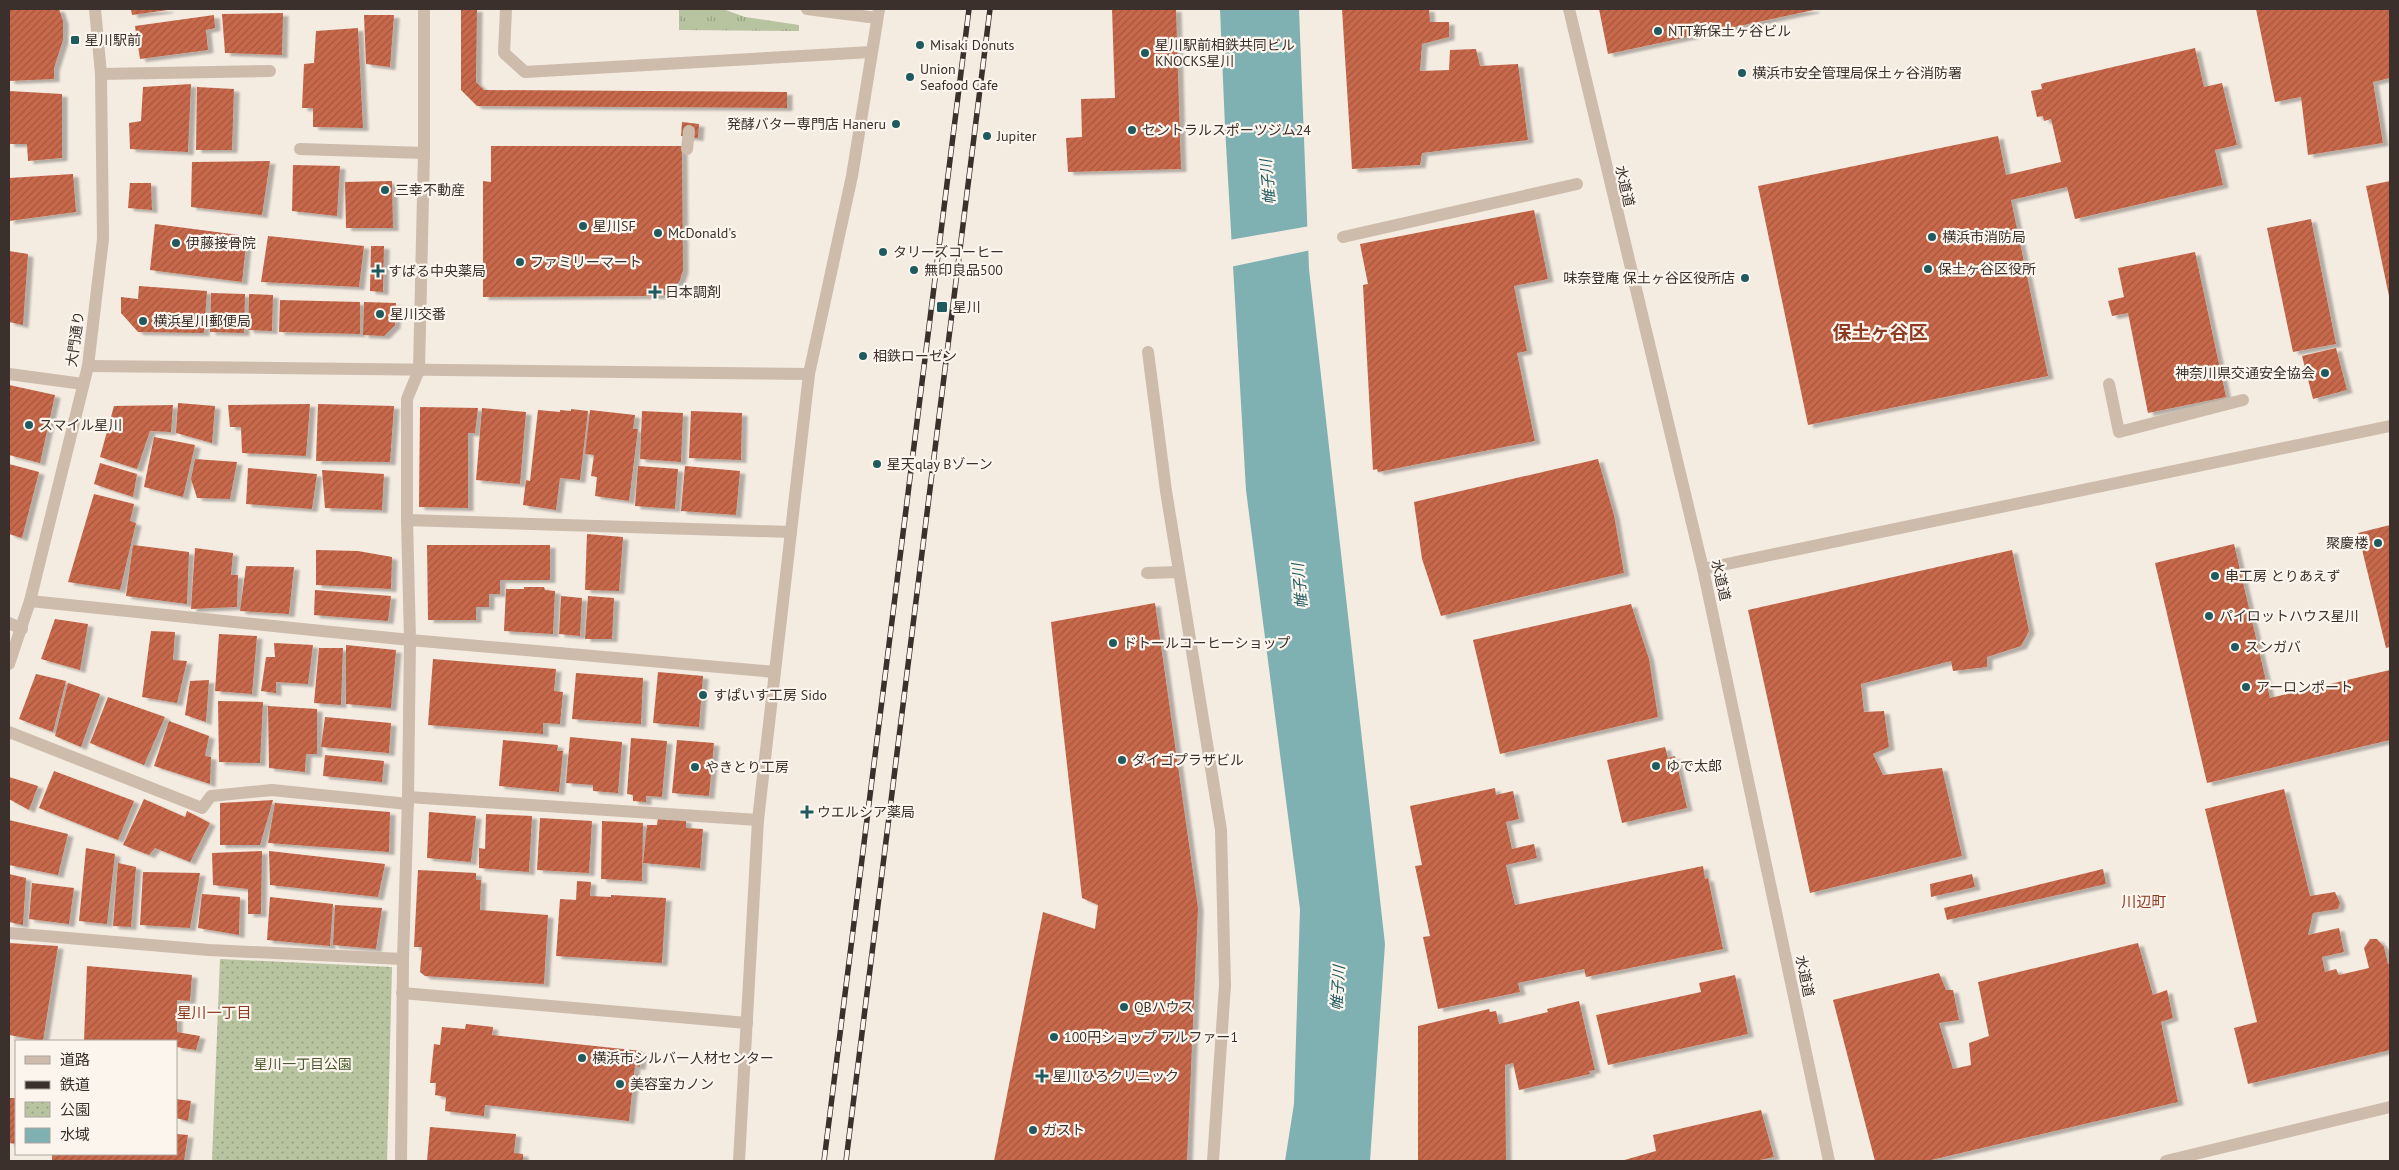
<svg xmlns="http://www.w3.org/2000/svg" width="2399" height="1170" font-family="'PT Sans','Noto Sans JP',sans-serif">
  <defs>
    <pattern id="grass-tufts" width="24" height="20" patternUnits="userSpaceOnUse" patternTransform="scale(1.25)"><rect width="24" height="20" fill="#b8c4a0"/><path d="M3 7l-1-3M5 7V3M7 7l1-3M15 17l-1-3M17 17v-4M19 17l1-3" fill="none" stroke="#97a083"/></pattern>
    <pattern id="park-dots" width="8" height="8" patternUnits="userSpaceOnUse" patternTransform="scale(1.25)"><rect width="8" height="8" fill="#b8c4a0"/><path d="M2 2h.1M6 6h.1" fill="none" stroke="#97a083" stroke-width="1.8" stroke-linecap="round"/></pattern>
    <pattern id="building-hatch" width="6" height="6" patternUnits="userSpaceOnUse" patternTransform="scale(1.25)"><rect width="6" height="6" fill="#c8694b"/><path d="M-1 1l2-2M0 6l6-6M5 7l2-2" fill="none" stroke="#a4573f"/></pattern>
    <filter id="shadow"><feDropShadow dx="5.5" dy="3" stdDeviation="1" flood-color="#0004"/></filter>
  </defs>
  <rect width="100%" height="100%" fill="#f4ebe1"/>
  <path fill="url(#grass-tufts)" d="M679,9H723L745,17L799,25V31L679,30Z"/>
  <path fill="url(#park-dots)" d="M220,959L392,967L387,1161H212Z"/>
  <path fill="#7fb0b2" d="M1220,9H1299L1309,269L1385,944L1370,1161H1285L1294,1104L1300,909L1246,490L1225,127Z"/>
  <path fill="#f4ebe1" d="M1310,226L1311,250L1230,267L1229,240Z"/>
  <g fill="url(#building-hatch)" filter="url(#shadow)">
    <path d="M9,9H59L63,21V40L54,68V79L9,81Z"/>
    <path d="M131,9H168V10L132,15Z"/>
    <path d="M461,9H477L476,82L484,90L787,92V108L477,106L461,90Z"/>
    <path d="M1112,9H1176L1181,169L1068,172L1066,138L1082,137L1081,99L1115,98Z"/>
    <path d="M1342,9H1429L1430,22H1449V37L1422,44L1420,71L1449,70L1450,50L1476,49L1480,66L1518,64L1528,140L1422,153L1420,165L1352,169Z"/>
    <path d="M1599,9H1814V10L1608,54Z"/>
    <path d="M2256,9H2390V78L2373,82L2383,143L2308,155L2301,97L2275,102Z"/>
    <path d="M283,13L282,55L225,53L222,14Z"/>
    <path d="M214,15L215,28L206,30L208,50L140,59L135,26Z"/>
    <path d="M364,15H394L390,67L366,64Z"/>
    <path d="M358,28L363,128L313,127V108H302L304,64L314,63L316,31Z"/>
    <path d="M2195,48L2204,87L2222,83L2237,145L2215,150L2223,185L2075,219L2067,187L2011,200L2048,376L1808,425L1758,186L1998,136L2006,175L2061,162L2051,119L2044,121L2043,116L2037,117L2031,91L2042,89L2041,84L2044,83Z"/>
    <path d="M191,84L188,152L130,149L129,123L141,121L143,87Z"/>
    <path d="M197,87L234,89L232,150H196Z"/>
    <path d="M9,91L62,94V158L28,161L27,144H9Z"/>
    <path d="M682,122L699,124L698,138L681,136Z"/>
    <path d="M491,146H682L683,270L680,280L674,288L666,295L657,296L483,297V181L491,182Z"/>
    <path d="M270,161L262,215L191,207L192,162Z"/>
    <path d="M293,165L340,166L337,216L292,211Z"/>
    <path d="M73,174L76,212L9,221V178Z"/>
    <path d="M392,181L393,228H346L345,182Z"/>
    <path d="M2390,181V296H2389L2366,186Z"/>
    <path d="M130,183H151L152,210L128,208Z"/>
    <path d="M1534,210L1548,279L1514,286L1527,351L1517,353L1535,441L1378,472L1377,469L1373,470L1363,285L1368,284L1360,244Z"/>
    <path d="M2311,219L2336,344L2293,352L2267,228Z"/>
    <path d="M155,224L247,236L242,282L150,270Z"/>
    <path d="M268,236L364,246L359,287L261,282Z"/>
    <path d="M371,246H384L383,292L370,291Z"/>
    <path d="M9,251L28,254L23,325L9,322Z"/>
    <path d="M2195,252L2226,397L2148,413L2128,313L2112,316L2108,301L2124,297L2118,268Z"/>
    <path d="M139,286L207,291L204,333L138,332L121,313V297L138,299Z"/>
    <path d="M211,293L245,294L244,333L210,332Z"/>
    <path d="M249,294L273,295L272,331L248,330Z"/>
    <path d="M280,300L360,302V334L279,332Z"/>
    <path d="M364,302L396,303L395,325L384,336L363,335Z"/>
    <path d="M2336,348L2347,390L2313,399L2302,356Z"/>
    <path d="M9,385L55,395L40,463L9,455Z"/>
    <path d="M178,403L215,406L212,443L176,433Z"/>
    <path d="M310,404L306,456L242,453L241,427H230L228,405Z"/>
    <path d="M318,404L394,406L390,462L316,461Z"/>
    <path d="M173,405L171,432L150,431L137,469L100,457L114,406Z"/>
    <path d="M420,407L478,408L475,433H468V508L419,507Z"/>
    <path d="M482,408L526,412L520,484L476,480Z"/>
    <path d="M571,409L588,411L580,480L560,478L556,510L523,505L526,480L530,481L538,410L560,412V410L571,411Z"/>
    <path d="M590,410L635,415L633,429H638L629,501L595,496L597,477L591,476L594,455L585,454Z"/>
    <path d="M642,411L683,413L681,462L640,459Z"/>
    <path d="M691,411L742,413L741,460L689,458Z"/>
    <path d="M154,437L195,445L183,497L144,487Z"/>
    <path d="M195,459L237,462L230,499L197,498L191,479Z"/>
    <path d="M1598,459L1614,515L1624,573L1441,616L1422,559L1414,502Z"/>
    <path d="M100,463L137,474L133,497L94,484Z"/>
    <path d="M9,464L39,472L22,538L9,534Z"/>
    <path d="M638,466L678,469L675,509L635,506Z"/>
    <path d="M685,466L740,471L736,515L681,511Z"/>
    <path d="M248,468L317,474L312,509L246,504Z"/>
    <path d="M322,470L384,474L382,510L325,508Z"/>
    <path d="M94,494L134,504L130,521L136,523L120,590L68,582Z"/>
    <path d="M2390,525V647L2386,648L2358,533Z"/>
    <path d="M587,534L623,537L619,591L585,590Z"/>
    <path d="M2234,544L2270,698L2390,670V740L2207,783L2155,563Z"/>
    <path d="M133,545L189,552L187,604L126,596Z"/>
    <path d="M427,545H550V580H500V594H489V607H476V620H428Z"/>
    <path d="M195,548L233,553L231,575H238L237,607L191,609Z"/>
    <path d="M316,550L358,551L392,557L391,589L316,585Z"/>
    <path d="M2012,550L2029,631L2021,646L1987,657V667L1953,671L1951,661L1861,684L1864,712L1884,711L1889,747L1873,754L1883,775L1942,768L1962,856L1810,893L1748,610Z"/>
    <path d="M246,566L294,567L289,614L240,611Z"/>
    <path d="M524,587H544L545,590L555,591L553,634L504,631L506,589H524Z"/>
    <path d="M315,590L391,596L388,621L314,615Z"/>
    <path d="M561,596L582,598L580,636L559,634Z"/>
    <path d="M588,596L614,598L612,639H585Z"/>
    <path d="M1155,603L1198,908L1187,1161H994L1043,912L1095,929L1098,905L1082,898L1051,622Z"/>
    <path d="M1631,604L1649,659L1658,717L1500,754L1473,640Z"/>
    <path d="M55,619L88,624L80,670L41,659Z"/>
    <path d="M151,631L175,632L173,660L187,661L177,703L142,697Z"/>
    <path d="M219,634L257,636L252,694L215,691Z"/>
    <path d="M274,643L313,645L308,684L276,682V693L261,691L266,657H275Z"/>
    <path d="M346,645L396,650L391,708L346,704Z"/>
    <path d="M319,648H343L341,705L314,703Z"/>
    <path d="M433,659L556,669L554,691L563,692L560,724L543,723V734L428,725Z"/>
    <path d="M658,672L703,676L699,727L653,723Z"/>
    <path d="M576,673L643,678L641,724L572,719Z"/>
    <path d="M36,674L66,681L53,732L19,719Z"/>
    <path d="M209,680L206,722L185,715L190,681Z"/>
    <path d="M68,683L100,694L81,747L55,736Z"/>
    <path d="M108,697L165,717L144,765L90,743Z"/>
    <path d="M218,701L263,702L260,763L219,762Z"/>
    <path d="M268,706L317,709V754H306L305,772L269,768Z"/>
    <path d="M325,717L391,723L389,753L321,747Z"/>
    <path d="M169,721L209,736L205,756L211,757L210,784L154,766Z"/>
    <path d="M570,737L622,742L618,793L593,791V785L566,783Z"/>
    <path d="M631,738L667,741L662,797L646,796V802L633,801V795L627,794Z"/>
    <path d="M503,740L558,745L557,751H563L559,792L499,786Z"/>
    <path d="M677,740L714,743L709,796L672,793Z"/>
    <path d="M1665,747L1668,758L1675,756L1687,808L1622,823L1607,760Z"/>
    <path d="M325,755L384,761L382,782L323,776Z"/>
    <path d="M54,771L134,801L118,840L39,808Z"/>
    <path d="M9,777L38,786L29,810L9,799Z"/>
    <path d="M1495,788L1496,795L1513,791L1519,819L1506,822L1512,849L1534,844L1537,858L1506,865L1515,905L1703,866L1705,879L1708,878L1723,949L1586,977L1584,969L1518,983L1520,992L1438,1009L1423,937L1430,936L1415,866L1422,865L1410,806Z"/>
    <path d="M2284,789L2310,896L2335,892L2340,903L2338,909L2313,913L2308,935L2339,928L2344,952L2322,957L2325,972L2336,969L2339,975L2369,968L2364,948L2370,939H2377L2384,947L2388,964L2390,963V1050L2248,1084L2234,1028L2257,1022L2205,809Z"/>
    <path d="M144,799L185,817L187,811L210,823L190,862L155,848L149,855L123,845Z"/>
    <path d="M273,800L260,845H220V803Z"/>
    <path d="M275,803L390,812L389,852L268,843Z"/>
    <path d="M429,812L476,816L471,862L427,858Z"/>
    <path d="M486,814L532,816L529,872L479,868V848L485,849Z"/>
    <path d="M540,818L592,821L589,873L537,870Z"/>
    <path d="M658,818L686,820V828L703,829L700,868L643,863L647,825H657Z"/>
    <path d="M9,820L68,834L58,875L9,865Z"/>
    <path d="M602,821L643,823L642,881L601,879Z"/>
    <path d="M86,848L115,854L107,924L79,921Z"/>
    <path d="M262,851L261,914H248V889L213,885L212,853Z"/>
    <path d="M269,851L385,864L378,897L270,885Z"/>
    <path d="M118,863L136,867L131,927L113,926Z"/>
    <path d="M2103,869L2106,884L1947,920L1944,908Z"/>
    <path d="M418,870L476,873V880H481L480,910L548,915L544,984L425,976L420,972L422,947H414Z"/>
    <path d="M143,872L200,873L190,928L140,925Z"/>
    <path d="M9,874L26,878L23,925L9,922Z"/>
    <path d="M1972,874L1975,887L1931,897L1930,884Z"/>
    <path d="M577,881L591,882L590,896L611,897V895L666,898L662,963L556,956L560,899L576,900Z"/>
    <path d="M32,883L74,888L69,924L29,919Z"/>
    <path d="M202,894L240,897L239,935L198,928Z"/>
    <path d="M270,897L333,904L330,946L267,940Z"/>
    <path d="M335,905L382,908L376,949L333,945Z"/>
    <path d="M9,943L58,946L43,1041L9,1035Z"/>
    <path d="M2138,943L2153,995L2167,990L2173,1018L2161,1022L2178,1102L1927,1161H1875L1833,1000L1939,973L1946,990H1953L1959,1020L1939,1023L1953,1069L1971,1065L1969,1043L1989,1036L1978,982Z"/>
    <path d="M87,966L192,975L190,1001L177,1000V1032L200,1036L196,1050L176,1047V1041H84Z"/>
    <path d="M1735,975L1748,1034L1608,1065L1596,1015L1701,992L1699,983Z"/>
    <path d="M1579,1001L1595,1070L1589,1071L1590,1074L1519,1090L1513,1063L1505,1065L1506,1161H1418V1026L1489,1009L1490,1012L1496,1011L1499,1024L1548,1012L1547,1009Z"/>
    <path d="M466,1024L493,1027L492,1035L642,1051L640,1067L635,1066L629,1121L485,1105L484,1116L445,1111L446,1097L435,1095L436,1083H430L434,1044L440,1045L442,1027L465,1029Z"/>
    <path d="M9,1098H16V1144L9,1143Z"/>
    <path d="M176,1099L191,1101L188,1121L176,1118Z"/>
    <path d="M1761,1110L1774,1157L1755,1161H1621L1656,1151L1653,1135Z"/>
    <path d="M430,1127L516,1134L514,1153L523,1154V1161H427Z"/>
    <path d="M176,1134L188,1135L184,1161H52V1154H176Z"/>
  </g>
  <g fill="none" stroke-linecap="round" stroke-linejoin="round">
    <g stroke="#cdbbac" stroke-width="12">
      <path d="M506,9L504,53L525,72L871,52"/>
      <path d="M807,9L877,18"/>
      <path d="M101,74L270,71"/>
      <path d="M300,149L424,153"/>
      <path d="M9,374L83,384"/>
      <path d="M407,520L791,532"/>
      <path d="M9,623L22,629"/>
      <path d="M9,732L202,808L211,796L272,790L408,804"/>
      <path d="M408,797L758,820"/>
    </g>
    <g stroke="#cdbbac" stroke-width="12">
      <path d="M687,149L689,131"/>
      <path d="M1343,237L1577,184"/>
      <path d="M1148,352L1166,491L1221,830L1225,985L1213,1161"/>
      <path d="M2109,384L2119,432L2243,400"/>
      <path d="M1147,573L1179,572"/>
    </g>
    <g stroke="#cdbbac" stroke-width="12">
      <path d="M30,601L410,640L775,672"/>
      <path d="M9,933L209,950L403,959"/>
      <path d="M402,993L747,1023"/>
      <path d="M401,1161L403,959L408,797L410,640L407,520V399L419,370"/>
    </g>
    <g stroke="#cdbbac" stroke-width="12">
      <path d="M1569,9L1703,569L1829,1161"/>
      <path d="M88,366L809,374"/>
      <path d="M419,370L424,153V9"/>
      <path d="M1703,569L2390,426"/>
      <path d="M9,664L30,601L88,366L103,239L101,74L95,9"/>
      <path d="M739,1161L758,820L809,374L852,176L879,9"/>
      <path d="M2166,1161L2390,1107"/>
    </g>
    <g stroke="#3b302b" stroke-width="5.5">
      <g id="rail">
        <path d="M824,1161L969,9"/>
        <path d="M846,1161L990,9"/>
      </g>
    </g>
    <use href="#rail" stroke="#fbf5ee" stroke-width="4" stroke-dasharray="11" stroke-linecap="butt"/>
  </g>
  <g fill="#1f5a5e" stroke="#fbf5ee" stroke-width="2">
    <circle cx="1658" cy="31" r="5"/>
    <rect x="70" y="35" width="10" height="10" rx="2.5"/>
    <circle cx="920" cy="45" r="5"/>
    <circle cx="1145" cy="53" r="5"/>
    <circle cx="1742" cy="73" r="5"/>
    <circle cx="910" cy="77" r="5"/>
    <circle cx="896" cy="124" r="5"/>
    <circle cx="1132" cy="130" r="5"/>
    <circle cx="987" cy="136" r="5"/>
    <circle cx="385" cy="190" r="5"/>
    <circle cx="583" cy="226" r="5"/>
    <circle cx="658" cy="233" r="5"/>
    <circle cx="1932" cy="237" r="5"/>
    <circle cx="176" cy="243" r="5"/>
    <circle cx="883" cy="252" r="5"/>
    <circle cx="520" cy="262" r="5"/>
    <circle cx="1928" cy="269" r="5"/>
    <circle cx="914" cy="270" r="5"/>
    <path d="M375.5 263.5h5v5h5v5h-5v5h-5v-5h-5v-5h5z"/>
    <circle cx="1745" cy="278" r="5"/>
    <path d="M652.5 284.5h5v5h5v5h-5v5h-5v-5h-5v-5h5z"/>
    <rect x="936" y="301" width="12" height="12" rx="2.5"/>
    <circle cx="380" cy="314" r="5"/>
    <circle cx="143" cy="321" r="5"/>
    <circle cx="863" cy="356" r="5"/>
    <circle cx="2325" cy="373" r="5"/>
    <circle cx="29" cy="425" r="5"/>
    <circle cx="877" cy="464" r="5"/>
    <circle cx="2378" cy="543" r="5"/>
    <circle cx="2215" cy="576" r="5"/>
    <circle cx="2209" cy="616" r="5"/>
    <circle cx="1113" cy="643" r="5"/>
    <circle cx="2235" cy="647" r="5"/>
    <circle cx="2246" cy="687" r="5"/>
    <circle cx="703" cy="695" r="5"/>
    <circle cx="1122" cy="760" r="5"/>
    <circle cx="1656" cy="766" r="5"/>
    <circle cx="695" cy="767" r="5"/>
    <path d="M804.5 804.5h5v5h5v5h-5v5h-5v-5h-5v-5h5z"/>
    <circle cx="1124" cy="1007" r="5"/>
    <circle cx="1054" cy="1037" r="5"/>
    <circle cx="582" cy="1058" r="5"/>
    <path d="M1039.5 1068.5h5v5h5v5h-5v5h-5v-5h-5v-5h5z"/>
    <circle cx="620" cy="1084" r="5"/>
    <circle cx="1033" cy="1130" r="5"/>
  </g>
  <g text-anchor="middle" stroke-width="4.5" stroke-linejoin="round" paint-order="stroke">
    <g font-size="14" fill="#3b302b" stroke="#fbf5ee" text-anchor="start">
      <text x="1668" y="36">NTT新保土ヶ谷ビル</text>
      <text x="85" y="45">星川駅前</text>
      <text x="930" y="50">Misaki Donuts</text>
      <text x="1155" y="50">星川駅前相鉄共同ビル<tspan x="1155" dy="16">KNOCKS星川</tspan></text>
      <text x="920" y="74">Union<tspan x="920" dy="16">Seafood Cafe</tspan></text>
      <text x="1752" y="78">横浜市安全管理局保土ヶ谷消防署</text>
      <text x="886" y="129" text-anchor="end">発酵バター専門店 Haneru</text>
      <text x="1142" y="135">セントラルスポーツジム24</text>
      <text x="997" y="141">Jupiter</text>
      <text x="395" y="195">三幸不動産</text>
      <text x="593" y="231">星川SF</text>
      <text x="668" y="238">McDonald's</text>
      <text x="1942" y="242">横浜市消防局</text>
      <text x="186" y="248">伊藤接骨院</text>
      <text x="893" y="257">タリーズコーヒー</text>
      <text x="530" y="267">ファミリーマート</text>
      <text x="1938" y="274">保土ヶ谷区役所</text>
      <text x="924" y="275">無印良品500</text>
      <text x="388" y="276">すばる中央薬局</text>
      <text x="1735" y="283" text-anchor="end">味奈登庵 保土ヶ谷区役所店</text>
      <text x="665" y="297">日本調剤</text>
      <text x="953" y="312">星川</text>
      <text x="390" y="319">星川交番</text>
      <text x="153" y="326">横浜星川郵便局</text>
      <text x="873" y="361">相鉄ローゼン</text>
      <text x="2315" y="378" text-anchor="end">神奈川県交通安全協会</text>
      <text x="39" y="430">スマイル星川</text>
      <text x="887" y="469">星天qlay Bゾーン</text>
      <text x="2368" y="548" text-anchor="end">聚慶楼</text>
      <text x="2225" y="581">串工房 とりあえず</text>
      <text x="2219" y="621">パイロットハウス星川</text>
      <text x="1123" y="648">ドトールコーヒーショップ</text>
      <text x="2245" y="652">スンガバ</text>
      <text x="2256" y="692">アーロンポート</text>
      <text x="713" y="700">すぱいす工房 Sido</text>
      <text x="1132" y="765">ダイゴプラザビル</text>
      <text x="1666" y="771">ゆで太郎</text>
      <text x="705" y="772">やきとり工房</text>
      <text x="817" y="817">ウエルシア薬局</text>
      <text x="1134" y="1012">QBハウス</text>
      <text x="1064" y="1042">100円ショップ アルファー1</text>
      <text x="592" y="1063">横浜市シルバー人材センター</text>
      <text x="1053" y="1081">星川ひろクリニック</text>
      <text x="630" y="1089">美容室カノン</text>
      <text x="1043" y="1135">ガスト</text>
    </g>
    <g font-size="14" fill="#3b302b" stroke="#fbf5ee">
      <text transform="translate(1625 186) rotate(77)" y="5">水道道</text>
      <text transform="translate(75 339) rotate(-82)" y="5">大門通り</text>
      <text transform="translate(1721 580) rotate(77)" y="5">水道道</text>
      <text transform="translate(1805 976) rotate(78)" y="5">水道道</text>
    </g>
    <g font-size="14" fill="#4a5a2e" stroke="#fbf5ee">
      <text x="303" y="1069">星川一丁目公園</text>
    </g>
    <g font-size="15" font-style="italic" fill="#1f5a5e" stroke="#fbf5ee">
      <text transform="translate(1268 182) rotate(-95)" y="5">帷子川</text>
      <text transform="translate(1300 586) rotate(-95)" y="5">帷子川</text>
      <text transform="translate(1338 988) rotate(-87)" y="5">帷子川</text>
    </g>
    <g font-size="15" fill="#8c3b22" stroke="#fbf5ee">
      <text x="2144" y="907">川辺町</text>
      <text x="214" y="1018">星川一丁目</text>
    </g>
    <g font-size="19" font-weight="bold" fill="#8c3b22" stroke="#fbf5ee">
      <text x="1880" y="339">保土ヶ谷区</text>
    </g>
  </g>
  <rect width="2399" height="1170" fill="none" stroke="#3b302b" stroke-width="20"/>
  <rect x="15" y="1040" width="162" height="115" fill="#fbf5ee" stroke="#aea6a0"/>
  <rect x="25" y="1056" width="25" height="8" fill="#cdbbac" stroke="#aea6a0"/>
  <text x="60" y="1065" font-size="15" fill="#3b302b">道路</text>
  <rect x="25" y="1081" width="25" height="8" fill="#3b302b" stroke="#aea6a0"/>
  <text x="60" y="1090" font-size="15" fill="#3b302b">鉄道</text>
  <rect x="25" y="1102" width="25" height="15" fill="url(#park-dots)" stroke="#aea6a0"/>
  <text x="60" y="1115" font-size="15" fill="#3b302b">公園</text>
  <rect x="25" y="1128" width="25" height="15" fill="#7fb0b2" stroke="#aea6a0"/>
  <text x="60" y="1140" font-size="15" fill="#3b302b">水域</text>
</svg>
